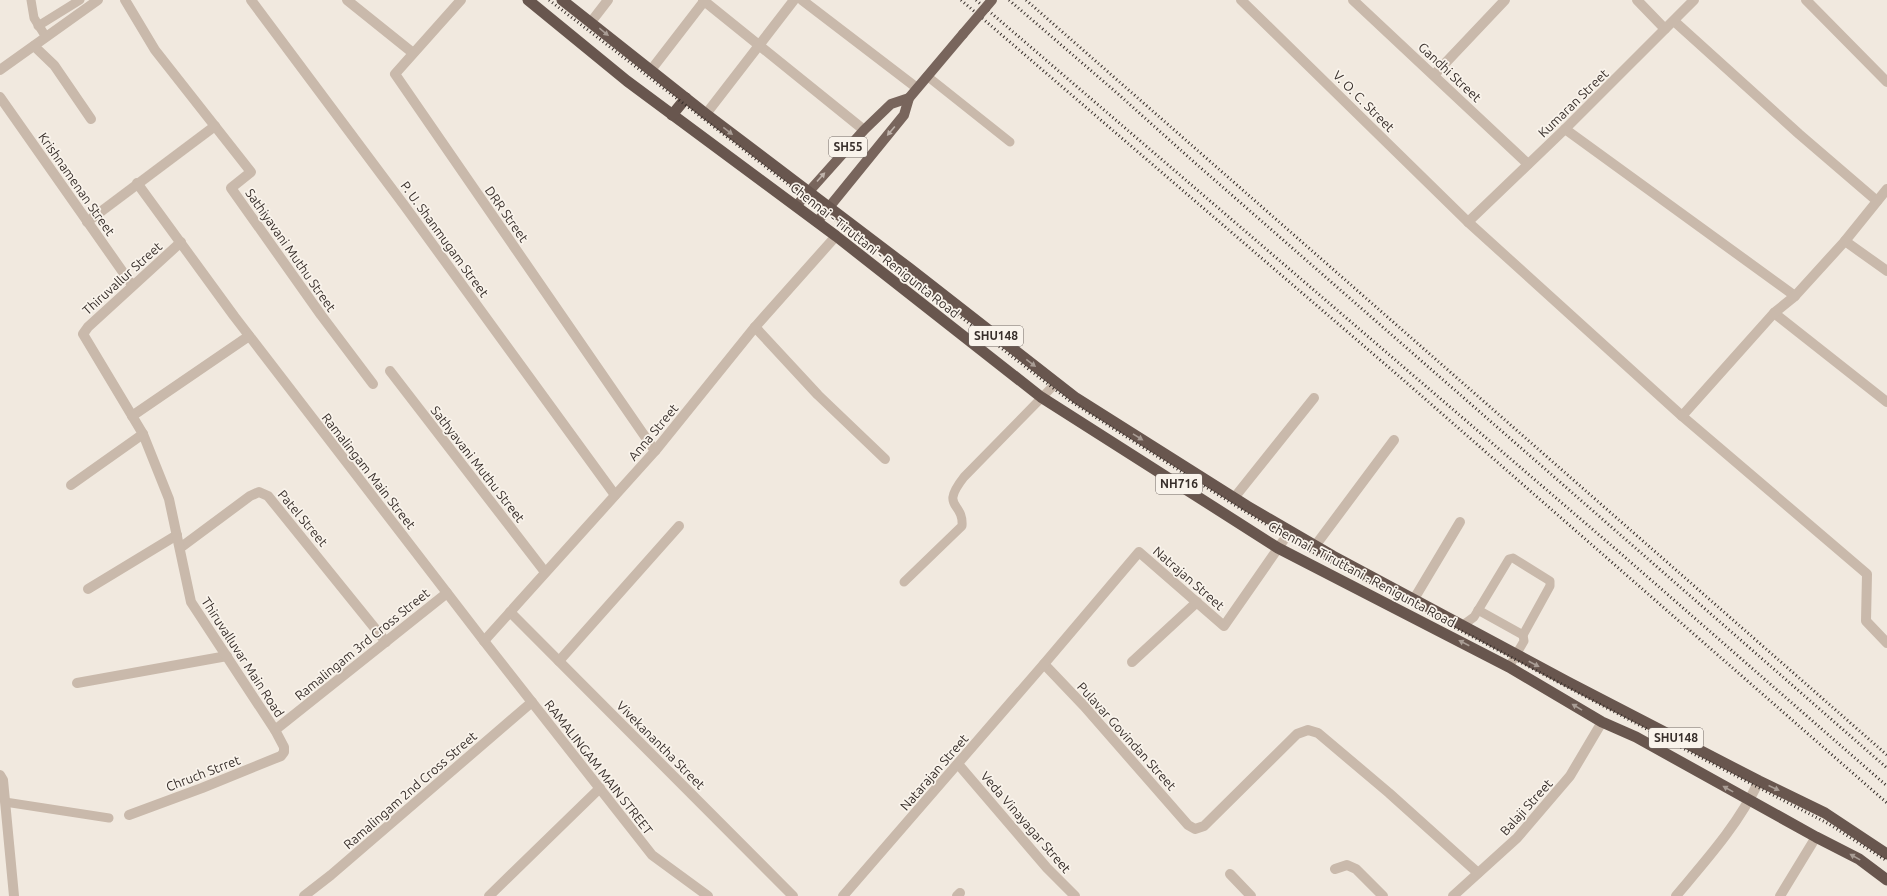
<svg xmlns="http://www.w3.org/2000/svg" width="1887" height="896" font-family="Ubuntu,sans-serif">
  <rect width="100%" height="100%" fill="#f1e9df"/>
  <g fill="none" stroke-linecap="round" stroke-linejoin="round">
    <g stroke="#c9b9ab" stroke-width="9">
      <path d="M31,0L34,18L46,37"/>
      <path d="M38,26L80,0"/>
      <path d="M927,76L1010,142"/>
      <path d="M904,582L962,526C964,501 939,509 964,477L1056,383"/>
      <path d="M1478,610L1523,635L1524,641L1509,667"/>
      <path d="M1463,625L1474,617L1509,559L1513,558L1550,581V586L1523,635"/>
      <path d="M5,802L109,818"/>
    </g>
    <g stroke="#c9b9ab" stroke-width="10">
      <path d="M125,0L155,50L251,172L231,188L321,315L373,384"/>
      <path d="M251,0L404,205L615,495"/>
      <path d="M347,0L413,53"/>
      <path d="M461,0L395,74L655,451"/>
      <path d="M703,0L864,130"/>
      <path d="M802,0L917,88"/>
      <path d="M1241,0L1468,222L1682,416L1867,574L1866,621L1887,643"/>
      <path d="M1353,0L1528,164"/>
      <path d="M1637,0L1665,29"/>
      <path d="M1806,0L1887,82"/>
      <path d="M1674,21L1799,134L1877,201"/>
      <path d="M591,22L608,0"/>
      <path d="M34,46L54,65L91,119"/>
      <path d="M651,70L705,0"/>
      <path d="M1434,75L1505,0"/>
      <path d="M0,97L132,285"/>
      <path d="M706,114L794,0"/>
      <path d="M1565,129L1795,296"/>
      <path d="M137,183L234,316L484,641L652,855L708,896"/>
      <path d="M87,222L215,126"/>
      <path d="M1468,222L1565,129L1694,0"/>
      <path d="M1845,241L1887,271"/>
      <path d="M1774,313L1887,402"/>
      <path d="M755,327L818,395L885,459"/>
      <path d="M390,371L545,572"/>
      <path d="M132,416L249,336"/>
      <path d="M1682,416L1774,313L1795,296L1845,241L1887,189"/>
      <path d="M71,485L143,434"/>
      <path d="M1234,498L1314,398"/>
      <path d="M1315,546L1394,440"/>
      <path d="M180,548L250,496L259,492L268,496L386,642"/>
      <path d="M88,589L177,535"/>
      <path d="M1414,599L1460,522"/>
      <path d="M510,612L793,896"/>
      <path d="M484,641L655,451L755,327L836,236"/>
      <path d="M559,661L679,526"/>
      <path d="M1132,662L1197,602"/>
      <path d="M1044,664L1084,706L1188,825L1195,829L1204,826L1297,734L1308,730L1318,733L1389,793L1478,873"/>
      <path d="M77,683L227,656"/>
      <path d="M275,730L447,593"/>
      <path d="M958,764L1047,868L1075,896"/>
      <path d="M129,815L202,788L281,756L284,752V747L275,730L191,602L169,499L143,434L83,334L88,327L181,242"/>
      <path d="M1335,869L1347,865L1356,869L1383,896"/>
      <path d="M1230,874L1251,896"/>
      <path d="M304,896L331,875L532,702"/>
      <path d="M489,896L600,788"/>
      <path d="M843,896L1044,664L1139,552L1224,626L1290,531"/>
      <path d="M957,896L960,893"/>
      <path d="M1453,896L1517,838L1570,776L1602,722"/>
      <path d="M1676,896C1707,859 1738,825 1759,781"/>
      <path d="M1780,896L1816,837"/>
    </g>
    <g stroke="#c9b9ab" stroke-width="10">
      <path d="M0,70L98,0"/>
      <path d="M0,775L3,780L14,896"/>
    </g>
    <g stroke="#78655c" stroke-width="10">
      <path d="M796,206L864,130L891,104L909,98"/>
      <path d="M817,222L904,115L909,98L963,34"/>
    </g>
    <g stroke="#68564e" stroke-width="11">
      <path d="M528,0L627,81L836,236L1041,397L1278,548L1509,667L1602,722L1636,737L1816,837L1859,859L1887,880"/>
      <path d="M562,0L706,114L909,268L1076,398L1247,506L1333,556L1568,682L1759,781L1825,813L1887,854"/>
      <path d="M672,115L686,98"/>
    </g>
    <g stroke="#372e2a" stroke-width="3" stroke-dasharray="1 3" stroke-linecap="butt">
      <path d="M549,0L1070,401L1204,486L1301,546L1690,752L1829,824L1887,861"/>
      <path d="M961,0L1400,377L1887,803"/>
      <path d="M976,0L1619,552L1887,786"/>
      <path d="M1009,0L1117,93L1194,162L1887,768"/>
      <path d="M1026,0L1887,755"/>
    </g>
    <path stroke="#78655c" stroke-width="10" d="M963,34L992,0"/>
  </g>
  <defs><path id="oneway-solid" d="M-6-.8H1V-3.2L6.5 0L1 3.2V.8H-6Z"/></defs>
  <g fill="#a99d95">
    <use href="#oneway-solid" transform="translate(604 32) rotate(39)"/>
    <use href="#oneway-solid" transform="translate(728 131) rotate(38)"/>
    <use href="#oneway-solid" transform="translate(1031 363) rotate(38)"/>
    <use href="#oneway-solid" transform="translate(1138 437) rotate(32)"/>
    <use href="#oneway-solid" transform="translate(1464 643) rotate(-153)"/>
    <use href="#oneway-solid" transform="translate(1534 664) rotate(28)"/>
    <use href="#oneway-solid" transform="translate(1577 707) rotate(-149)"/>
    <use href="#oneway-solid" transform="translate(1774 788) rotate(25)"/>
    <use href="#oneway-solid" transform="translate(1728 789) rotate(-151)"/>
    <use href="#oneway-solid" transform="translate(1855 857) rotate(-151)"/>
  </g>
  <g fill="#bfb3ab">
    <use href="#oneway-solid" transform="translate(891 131) rotate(130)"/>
    <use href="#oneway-solid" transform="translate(821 177) rotate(-48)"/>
  </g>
  <g text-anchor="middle" stroke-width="3.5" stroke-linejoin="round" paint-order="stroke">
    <g fill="#f9f3eb" stroke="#716964" stroke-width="1">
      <rect x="829" y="137" width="38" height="20" rx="3"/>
      <rect x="969" y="326" width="54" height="20" rx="3"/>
      <rect x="1156" y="474" width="46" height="20" rx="3"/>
      <rect x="1649" y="728" width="54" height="20" rx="3"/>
    </g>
    <g font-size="12" font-weight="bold" fill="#372e2a">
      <text x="848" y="151">SH55</text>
      <text x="996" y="340">SHU148</text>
      <text x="1179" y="488">NH716</text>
      <text x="1676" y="742">SHU148</text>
    </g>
    <g font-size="13" fill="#372e2a" stroke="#f9f3eb">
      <text transform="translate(1450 72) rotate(43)" y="5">Gandhi Street</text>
      <text transform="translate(1364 101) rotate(45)" y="5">V. O. C. Street</text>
      <text transform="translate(1573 103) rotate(-44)" y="5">Kumaran Street</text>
      <text transform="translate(77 184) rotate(55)" y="5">Krishnamenan Street</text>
      <text transform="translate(507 214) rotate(55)" y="5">DRR Street</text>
      <text transform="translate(445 239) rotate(54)" y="5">P. U. Shanmugam Street</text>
      <text transform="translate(291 250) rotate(55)" y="5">Sathiyavani Muthu Street</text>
      <text transform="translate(875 250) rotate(38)" y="5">Chennai - Tiruttani - Renigunta Road</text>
      <text transform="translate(122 278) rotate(-42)" y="5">Thiruvallur Street</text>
      <text transform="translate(653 432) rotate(-50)" y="5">Anna Street</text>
      <text transform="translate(478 464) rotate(52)" y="5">Sathyavani Muthu Street</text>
      <text transform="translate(369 471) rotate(52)" y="5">Ramalingam Main Street</text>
      <text transform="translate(303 518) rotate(50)" y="5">Patel Street</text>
      <text transform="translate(1362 574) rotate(28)" y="5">Chennai - Tiruttani - Renigunta Road</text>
      <text transform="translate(1189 578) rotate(41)" y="5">Natrajan Street</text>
      <text transform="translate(362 644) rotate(-39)" y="5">Ramalingam 3rd Cross Street</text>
      <text transform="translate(243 657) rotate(57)" y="5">Thiruvalluvar Main Road</text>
      <text transform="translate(1127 736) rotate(48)" y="5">Pulavar Govindan Street</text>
      <text transform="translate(661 745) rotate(45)" y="5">Vivekanantha Street</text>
      <text transform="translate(599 767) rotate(52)" y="5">RAMALINGAM MAIN STREET</text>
      <text transform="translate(934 772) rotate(-49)" y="5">Natarajan Street</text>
      <text transform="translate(203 773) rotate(-21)" y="5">Chruch Strret</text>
      <text transform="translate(410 790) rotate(-41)" y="5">Ramalingam 2nd Cross Street</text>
      <text transform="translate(1526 807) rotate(-48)" y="5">Balaji Street</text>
      <text transform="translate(1026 822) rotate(49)" y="5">Veda Vinayagar Street</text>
    </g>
  </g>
</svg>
